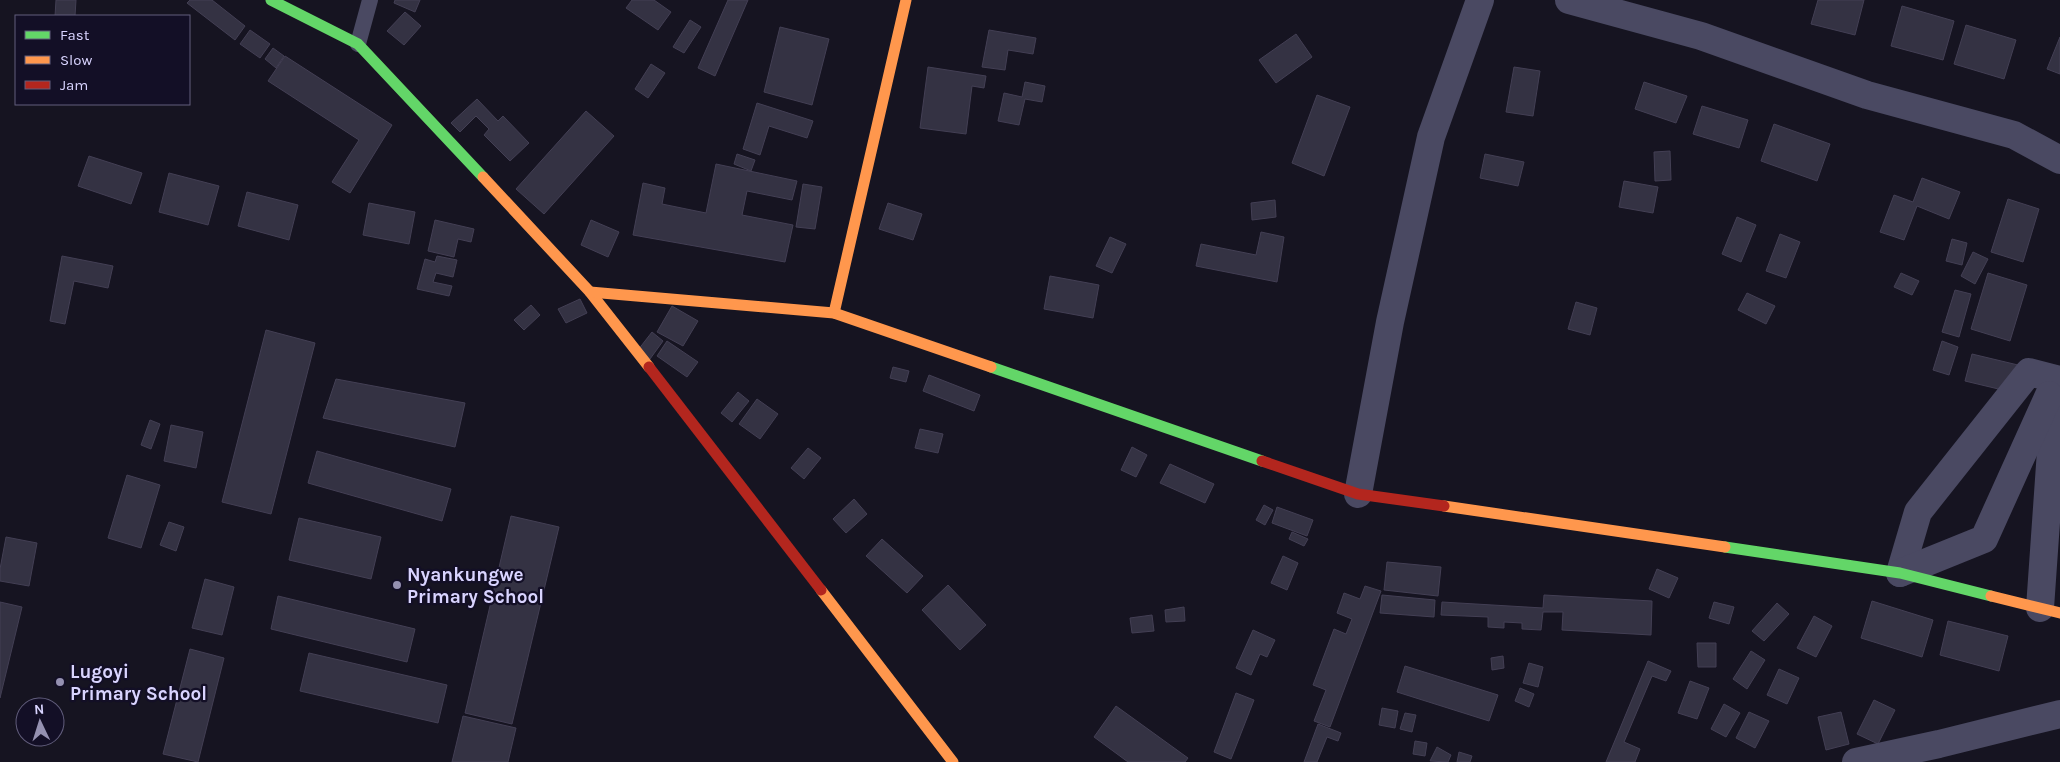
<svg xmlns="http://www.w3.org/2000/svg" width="2060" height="762" font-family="Karla,sans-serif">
  <rect width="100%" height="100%" fill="#161421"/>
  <g fill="#343243" stroke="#433f54">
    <path d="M56,0H76L75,16H55Z"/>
    <path d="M190,0H212L245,26L235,40L187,3Z"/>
    <path d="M395,0H420L415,12L394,3Z"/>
    <path d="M632,0H654L671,12L658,30L626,8Z"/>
    <path d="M728,0H748L715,76L698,68Z"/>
    <path d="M1818,0H1864L1855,35L1811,24Z"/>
    <path d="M1902,6L1954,21L1943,60L1891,46Z"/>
    <path d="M405,12L421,26L404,45L387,31Z"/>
    <path d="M690,20L701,27L684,53L673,47Z"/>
    <path d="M1966,25L2016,40L2004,79L1954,64Z"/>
    <path d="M780,27L829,39L812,105L764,92Z"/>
    <path d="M250,30L270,44L260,58L240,44Z"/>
    <path d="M989,30L1036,38L1033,54L1008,50L1005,70L982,67Z"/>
    <path d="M1296,34L1312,57L1276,83L1259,60Z"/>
    <path d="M2060,37V74L2047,69Z"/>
    <path d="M273,48L284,56L276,68L265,59Z"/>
    <path d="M285,56L392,125L350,193L332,182L359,140L268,81Z"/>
    <path d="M651,64L665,73L648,98L635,89Z"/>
    <path d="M928,67L986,76L984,88L972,86L966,134L920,128Z"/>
    <path d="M1514,67L1540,71L1533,116L1506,112Z"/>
    <path d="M1025,82L1045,86L1042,102L1025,99L1019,125L998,121L1004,93L1022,97Z"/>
    <path d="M1644,82L1687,96L1676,123L1635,109Z"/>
    <path d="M1317,95L1350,107L1324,176L1292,163Z"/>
    <path d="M477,99L498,121L503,116L529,143L510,161L484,135L489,129L476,116L460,132L451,123Z"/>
    <path d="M757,103L813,121L807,138L769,126L760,155L743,149Z"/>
    <path d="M1702,106L1748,120L1739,148L1693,134Z"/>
    <path d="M586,111L614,136L544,214L516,189Z"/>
    <path d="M1774,124L1830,144L1817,181L1761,161Z"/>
    <path d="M1670,151L1671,180L1655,181L1654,152Z"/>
    <path d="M737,154L755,160L751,171L734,164Z"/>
    <path d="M1485,154L1524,162L1518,186L1480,178Z"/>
    <path d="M89,156L142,173L131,204L78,186Z"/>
    <path d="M716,164L797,181L792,200L747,191L742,215L793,225L785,262L633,235L643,183L665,188L662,204L706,213Z"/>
    <path d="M169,173L219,186L208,225L159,212Z"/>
    <path d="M1922,178L1960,192L1949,219L1917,206L1904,240L1880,232L1894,195L1913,202Z"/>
    <path d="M1624,181L1658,187L1653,213L1619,207Z"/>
    <path d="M803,184L822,187L815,229L796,227Z"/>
    <path d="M247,192L298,205L289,240L238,226Z"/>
    <path d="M2008,199L2039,209L2023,262L1991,252Z"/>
    <path d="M1275,200L1276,217L1252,220L1251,203Z"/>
    <path d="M369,203L415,212L409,244L363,235Z"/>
    <path d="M888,203L922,214L913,240L879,229Z"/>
    <path d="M1737,217L1756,225L1741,262L1722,254Z"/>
    <path d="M435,220L474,229L471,242L458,239L454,257L428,251Z"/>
    <path d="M591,220L619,232L608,257L581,245Z"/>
    <path d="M1261,232L1284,237L1277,282L1196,266L1201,244L1256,255Z"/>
    <path d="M1780,234L1800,242L1786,278L1766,271Z"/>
    <path d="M1110,237L1126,244L1112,273L1096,266Z"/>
    <path d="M1952,239L1967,243L1962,265L1946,261Z"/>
    <path d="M1973,252L1988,259L1975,284L1961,276Z"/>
    <path d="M62,256L113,266L108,288L74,281L65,324L50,321Z"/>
    <path d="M437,256L457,260L453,277L436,273L433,282L452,286L449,296L417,289L425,259L435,262Z"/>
    <path d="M1901,273L1919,281L1912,295L1894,287Z"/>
    <path d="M1988,273L2027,285L2010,341L1971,329Z"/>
    <path d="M1050,276L1099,285L1093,318L1044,309Z"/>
    <path d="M1955,290L1971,294L1959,337L1942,332Z"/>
    <path d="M1747,293L1775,306L1766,324L1738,310Z"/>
    <path d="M580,299L587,313L566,323L558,309Z"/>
    <path d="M1576,302L1597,308L1590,335L1568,329Z"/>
    <path d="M531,305L540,315L524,330L514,320Z"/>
    <path d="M672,306L698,321L683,346L657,332Z"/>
    <path d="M266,330L315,343L271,514L222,502Z"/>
    <path d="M652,332L663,341L650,359L638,350Z"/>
    <path d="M667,341L698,362L687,377L657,356Z"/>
    <path d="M1942,341L1958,347L1949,375L1933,370Z"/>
    <path d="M1972,354L2018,365L2011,392L1965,381Z"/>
    <path d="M893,367L909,371L906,382L890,378Z"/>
    <path d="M929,375L980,395L974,411L923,391Z"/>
    <path d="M336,379L465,403L455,447L323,418Z"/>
    <path d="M738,392L749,401L732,422L721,413Z"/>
    <path d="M757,399L778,414L760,439L739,424Z"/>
    <path d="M150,420L160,424L151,449L141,445Z"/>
    <path d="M171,425L203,432L196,468L164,461Z"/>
    <path d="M920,429L943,434L938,453L915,448Z"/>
    <path d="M1132,447L1147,455L1136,477L1121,470Z"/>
    <path d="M808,448L821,458L804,479L791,468Z"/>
    <path d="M317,451L451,489L442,521L308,483Z"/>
    <path d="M1170,464L1214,484L1205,503L1160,483Z"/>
    <path d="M127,475L160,485L141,548L108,538Z"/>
    <path d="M854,499L867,514L846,533L833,519Z"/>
    <path d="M1264,505L1273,510L1265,525L1256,520Z"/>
    <path d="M1277,507L1313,520L1307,536L1272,523Z"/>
    <path d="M511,516L559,527L512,724L465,713Z"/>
    <path d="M299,518L381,537L371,579L289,560Z"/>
    <path d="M169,522L184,527L176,551L160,545Z"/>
    <path d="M1292,532L1308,539L1304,546L1289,539Z"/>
    <path d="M6,537L37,543L29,586L0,581V569Z"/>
    <path d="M882,539L923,576L907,593L866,556Z"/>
    <path d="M1283,556L1298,563L1287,590L1271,583Z"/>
    <path d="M1387,562L1441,567L1438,596L1384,590Z"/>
    <path d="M1657,569L1678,578L1669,598L1649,589Z"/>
    <path d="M205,579L234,587L222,635L192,628Z"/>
    <path d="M948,585L986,625L960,650L922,610Z"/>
    <path d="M1365,586L1381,591L1330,727L1314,721L1326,690L1313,685L1334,629L1346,634L1352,619L1337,613L1344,593L1360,599Z"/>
    <path d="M1382,595L1435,600L1434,617L1380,613Z"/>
    <path d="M1544,595L1652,601L1651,635L1562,630L1563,612H1543L1541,630L1522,629V623L1504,622V628L1488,627V617L1441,615L1442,602L1543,608Z"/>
    <path d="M278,596L415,629L407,662L271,629Z"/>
    <path d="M1872,601L1933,620L1922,657L1861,638Z"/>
    <path d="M0,602L22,607L0,698Z"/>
    <path d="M1714,602L1734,607L1729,624L1709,618Z"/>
    <path d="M1777,603L1789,614L1764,641L1752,631Z"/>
    <path d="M1184,607L1185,621L1166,622L1165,610Z"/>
    <path d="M1152,615L1154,631L1132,633L1130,618Z"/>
    <path d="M1814,616L1832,626L1816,657L1797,648Z"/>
    <path d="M1948,621L2008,636L1999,671L1940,655Z"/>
    <path d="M1253,630L1275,640L1267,657L1260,654L1251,675L1236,668Z"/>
    <path d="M1697,643H1716V667H1698Z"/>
    <path d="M190,649L224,658L198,762L163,754Z"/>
    <path d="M1751,651L1765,660L1747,689L1733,679Z"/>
    <path d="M309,653L447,685L438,723L300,691Z"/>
    <path d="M1503,656L1504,668L1492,670L1491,658Z"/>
    <path d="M1648,661L1671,671L1666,681L1652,676L1624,742L1640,749L1635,762H1606Z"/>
    <path d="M1529,663L1543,667L1538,687L1523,683Z"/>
    <path d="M1405,666L1498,695L1489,721L1397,692Z"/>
    <path d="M1779,669L1799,678L1787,704L1767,695Z"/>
    <path d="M1690,681L1709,688L1697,719L1678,713Z"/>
    <path d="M1520,688L1534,694L1529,707L1515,701Z"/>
    <path d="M1236,693L1254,700L1231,759L1214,752Z"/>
    <path d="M1874,700L1895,710L1878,744L1857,734Z"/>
    <path d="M1724,704L1740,713L1726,737L1711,729Z"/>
    <path d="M1116,706L1188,758L1185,762H1128L1094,737Z"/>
    <path d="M1382,708L1398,711L1395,728L1379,725Z"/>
    <path d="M1749,712L1769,721L1755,748L1736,738Z"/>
    <path d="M1841,712L1849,744L1826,750L1818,717Z"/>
    <path d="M1405,713L1416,715L1412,732L1400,729Z"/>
    <path d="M463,716L516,728L508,762H452Z"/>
    <path d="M1318,724L1341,733L1338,741L1327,737L1317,762H1304Z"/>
    <path d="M1415,741L1427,743L1425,756L1413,754Z"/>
    <path d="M1437,747L1451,755L1448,762L1430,761Z"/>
    <path d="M1459,752L1472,756L1470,762H1457Z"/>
  </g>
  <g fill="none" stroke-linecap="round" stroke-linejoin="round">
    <path stroke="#4a4962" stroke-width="16" d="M358,44L370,0"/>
    <g stroke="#4a4962" stroke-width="28">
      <path d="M1569,0L1701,36L1867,95L2014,135L2060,160"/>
      <path d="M1358,494L1390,322L1431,137L1480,0"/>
      <path d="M1900,573L1918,512L2029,372L2056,379L2040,608"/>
      <path d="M1900,573L1984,539L2049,395"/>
      <path d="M1856,762L1939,744L2060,714"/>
    </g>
    <g stroke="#63d668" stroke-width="11">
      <path d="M271,0L358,44L483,177"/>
      <path d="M991,367L1262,461"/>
      <path d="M1725,547L1900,573L1991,596"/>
    </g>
    <g stroke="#ff974d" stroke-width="11">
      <path d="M483,177L590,292L649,367"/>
      <path d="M590,292L834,313L991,367"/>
      <path d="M834,313L906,0"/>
      <path d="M1444,506L1725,547"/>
      <path d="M821,590L953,762"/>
      <path d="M1991,596L2060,613"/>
    </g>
    <g stroke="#b3261e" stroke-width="11">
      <path d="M649,367L821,590"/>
      <path d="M1262,461L1358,494L1444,506"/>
    </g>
  </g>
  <g fill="#9591b1" stroke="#130f26" stroke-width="2">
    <circle cx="397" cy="585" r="5"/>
    <circle cx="60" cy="682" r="5"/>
  </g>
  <g text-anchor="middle" stroke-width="4.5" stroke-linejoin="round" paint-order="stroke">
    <g font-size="19" font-weight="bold" fill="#d9d4ff" stroke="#130f26" text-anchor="start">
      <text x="407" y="581">Nyankungwe<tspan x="407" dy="22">Primary School</tspan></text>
      <text x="70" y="678">Lugoyi<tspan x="70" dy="22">Primary School</tspan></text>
    </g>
  </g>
  <rect x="15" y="15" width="175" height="90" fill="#130f26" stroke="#625e7d"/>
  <rect x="25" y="31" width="25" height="8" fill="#63d668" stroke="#625e7d"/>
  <text x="60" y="40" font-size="15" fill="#d9d4ff">Fast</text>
  <rect x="25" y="56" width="25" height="8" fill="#ff974d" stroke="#625e7d"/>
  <text x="60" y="65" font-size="15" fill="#d9d4ff">Slow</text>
  <rect x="25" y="81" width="25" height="8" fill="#b3261e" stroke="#625e7d"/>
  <text x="60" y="90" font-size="15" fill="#d9d4ff">Jam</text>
  <g transform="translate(40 722) rotate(356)"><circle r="24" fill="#130f26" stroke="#625e7d"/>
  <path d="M0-4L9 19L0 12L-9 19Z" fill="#9591b1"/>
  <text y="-8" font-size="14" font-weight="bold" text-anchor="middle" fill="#d9d4ff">N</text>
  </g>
</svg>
